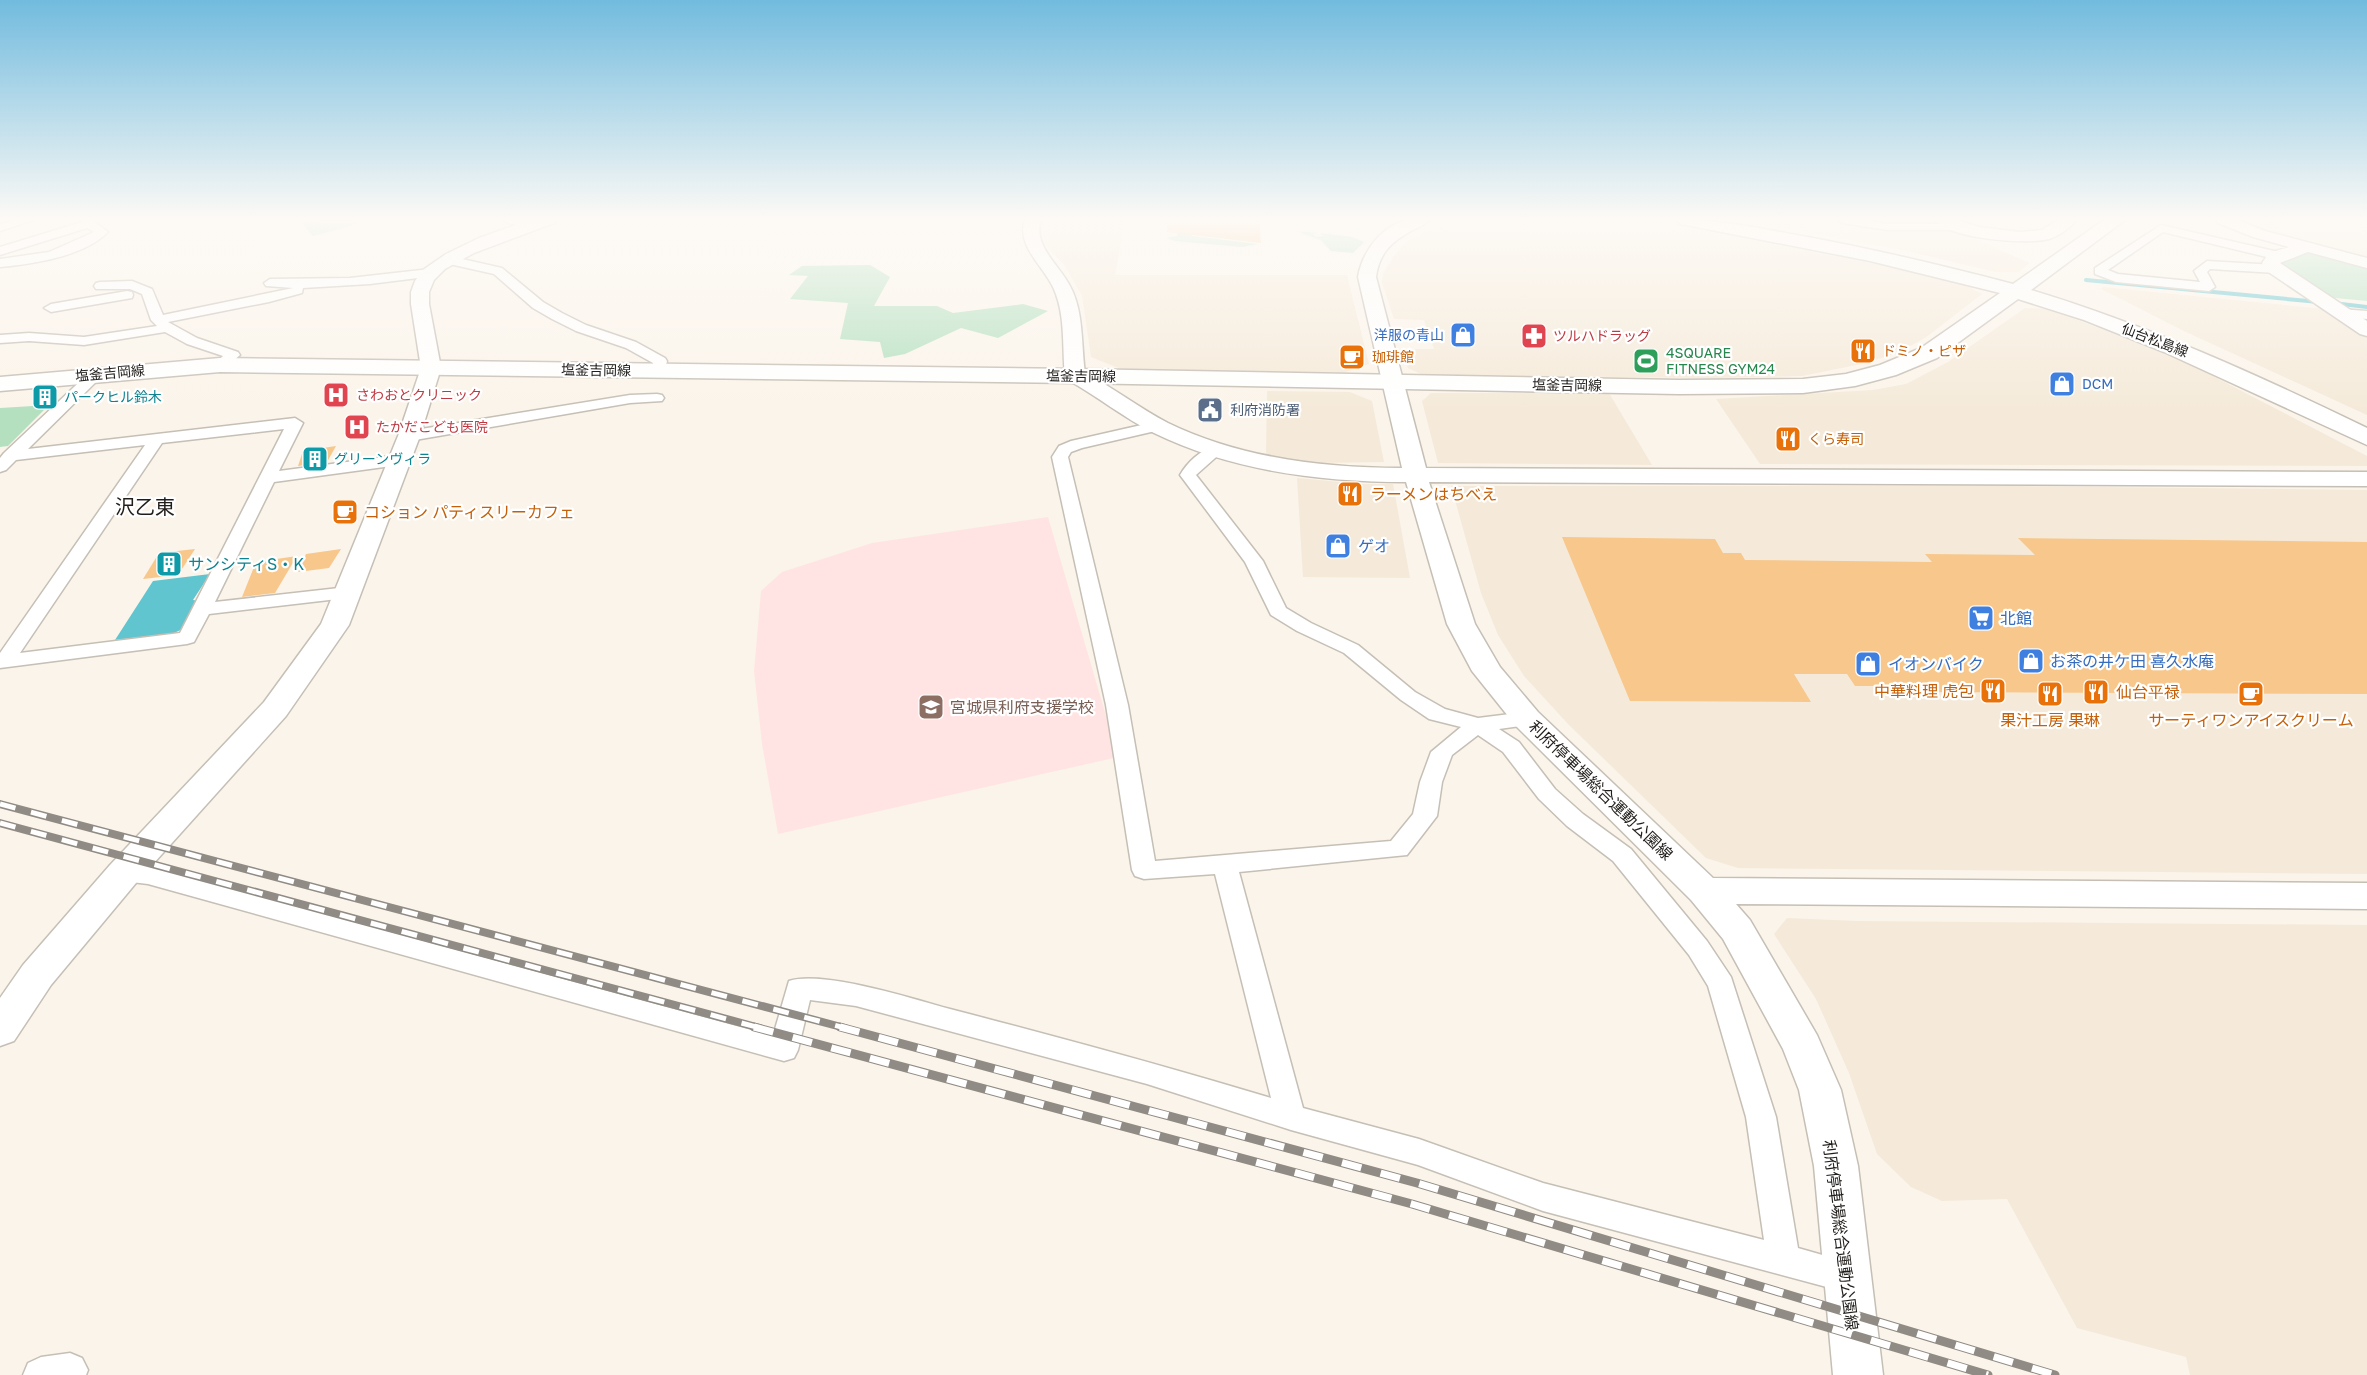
<svg xmlns="http://www.w3.org/2000/svg" width="2367" height="1375" font-family="'Golos Text','Noto Sans JP',sans-serif">
  <rect width="100%" height="100%" fill="#fbf4ea"/>
  <g fill="#f5ead9">
    <path d="M1040,220H1125L1115,275H1347L1369,364L1343,373L1121,369L1091,357L1082,296L1065,266L1041,241L1037,229Z"/>
    <path d="M1452,220H1653L1870,261L1964,284L1982,294L1925,338L1897,353L1866,363L1802,376L1716,378L1423,375L1408,368L1401,349H1434L1424,320L1394,319L1382,283L1383,274L1395,254L1407,241Z"/>
    <path d="M1744,220H1831L1886,229L1950,228L2030,263L2018,272H1996L1907,251Z"/>
    <path d="M2266,220H2367V260L2284,238L2266,227Z"/>
    <path d="M2103,287L2325,309L2367,337V415L2186,332L2101,289Z"/>
    <path d="M2025,308L2049,309L2182,360L2367,456V466L1760,464L1716,399L1873,390L1906,384L1948,362Z"/>
    <path d="M1267,391L1350,392L1372,401L1384,462L1315,463L1266,456Z"/>
    <path d="M1431,393H1609L1652,465L1438,463L1422,401Z"/>
    <path d="M1297,478L1362,484H1393L1410,578L1303,577Z"/>
    <path d="M1451,486H2011L2367,490V874L1738,868L1706,858L1568,724L1524,676L1498,635L1481,593Z"/>
    <path d="M1787,918L1857,921L2367,925V1375H2190L2186,1357L2077,1328L2007,1199L1942,1201L1911,1187L1877,1154L1849,1073L1816,999L1774,934Z"/>
  </g>
  <path fill="#ffe4e3" d="M1048,517L1118,757L778,834L762,744L754,671L761,591L782,572L872,543Z"/>
  <g fill="#b4e0c0">
    <path d="M314,220H356L357,224L313,236L302,223Z"/>
    <path d="M1194,220L1192,236L1258,244L1242,247L1175,241L1167,238L1177,236L1178,227Z"/>
    <path d="M1296,231L1318,233L1312,234L1316,237L1324,236L1320,233L1352,237L1364,242L1353,253L1331,251L1321,240Z"/>
    <path d="M2300,253L2315,254L2367,267V301L2325,297L2280,265V262Z"/>
    <path d="M870,265L890,277L874,306H937L953,313L1023,304L1048,311L998,338L961,328L905,354L884,358L880,342L840,339L848,303L790,299L808,276L789,275L802,266Z"/>
    <path d="M49,405L8,446L0,447V408Z"/>
  </g>
  <path fill="#61c5cf" d="M210,574L193,600L200,601L187,627L174,633L115,640L153,581Z"/>
  <g fill="none" stroke-linecap="round" stroke-linejoin="round">
    <g stroke="#61c5cf" stroke-width="4">
      <path d="M2086,280L2319,302"/>
      <path d="M2333,303L2367,307"/>
    </g>
  </g>
  <g fill="#f7c78b">
    <path d="M1167,220H1259L1261,243L1167,232Z"/>
    <path d="M336,446L327,462L298,466L303,451Z"/>
    <path d="M1562,537L1715,539L1723,553H1741L1745,560L1932,562L1925,554L2035,555L2018,538L2367,542V694L1922,692L1918,686H1855L1847,674H1794L1811,702L1630,701Z"/>
    <path d="M195,549L178,575L143,579L159,553Z"/>
    <path d="M341,549L329,568L298,572L306,554Z"/>
    <path d="M297,556L275,593L242,597L256,562Z"/>
  </g>
  <g fill="none" stroke-linecap="round" stroke-linejoin="round">
    <g stroke="#c5bfb5" stroke-width="3">
      <g id="street">
        <path d="M15,220H33L0,231V224Z"/>
        <path d="M80,220H92L108,232C83,257 33,264 0,267V259L49,252L94,232L87,228L0,255V247L82,222Z"/>
        <path d="M503,220H537L542,223C534,229 511,226 503,220Z"/>
        <path d="M1837,220H1864L1887,224H1958L1964,227L1958,230H1887L1843,223Z"/>
        <path d="M2161,225L2283,253L2285,256L2279,260L2163,232L2108,270L2118,274L2200,282L2194,271L2207,261L2276,265L2282,269L2276,273L2210,269L2207,272L2215,287L2209,291L2116,282L2095,274V268Z"/>
        <path d="M449,256L502,268L543,302L562,313L586,325L636,342L665,358L667,361L664,374H654L653,363L626,348L576,331L552,319L533,308L494,274L445,263L443,260Z"/>
        <path d="M430,269L436,273L434,276L370,284L303,288L302,293L269,302L168,322L197,338L238,352L240,355L225,368L220,369L213,365L223,356L187,344L165,332L84,345L29,341L0,343V335L29,333L84,337L157,326L151,320L142,294L130,289H96L94,286L96,283L100,282L132,281L152,289L163,315L293,288L266,286L264,283L270,279L350,278Z"/>
        <path d="M127,291L132,292L133,295L132,298L51,312L44,308L51,304Z"/>
        <path d="M2340,309L2367,311V319L2335,316L2333,313L2335,310Z"/>
        <path d="M96,370L103,374L101,377L28,449L295,418L303,423L279,471L399,455L405,457L407,460L405,463L399,465L274,482L215,602L348,587L355,589L358,593L355,597L209,614L194,642L187,644L0,668V653L145,445L16,460L6,470L0,472V458L4,453L91,371ZM284,429L180,633L20,653L162,443Z"/>
        <path d="M657,394L662,395L664,398L662,401L630,403L409,441L401,436L409,431L630,395Z"/>
        <path d="M1159,421L1164,423L1167,426L1164,429L1082,448L1071,452L1068,457L1128,705L1155,861L1391,841L1413,814L1420,782L1431,752L1461,727L1429,719L1401,700L1344,653L1297,631L1271,615L1245,562L1180,475C1187,463 1200,450 1215,446L1223,451L1196,475L1263,561L1286,608L1311,623L1358,645L1415,692L1445,709L1478,718L1527,712L1535,714L1538,719L1535,724L1499,729L1519,742L1555,789L1583,814L1631,849L1707,941L1731,977L1776,1117L1798,1248L1861,1266L1866,1277L1861,1288L1849,1293L1543,1211L1418,1165L1291,1130L1147,1084L856,1006L810,1000L798,1050L794,1058L784,1061L148,884L114,880L111,874L114,868L123,865L148,866L773,1036L789,981C823,970 913,999 950,1009C1058,1037 1165,1066 1271,1098L1215,874L1144,879L1135,876L1132,870L1106,705L1052,457L1059,446L1071,441ZM1478,735L1503,752L1539,799L1567,826L1613,861L1689,955L1708,986L1746,1117L1764,1240L1543,1183L1419,1139L1303,1108L1239,872L1407,855L1437,816L1442,782L1452,755Z"/>
        <path d="M70,1353L82,1358L88,1370L86,1375H23L28,1363L41,1357Z"/>
      </g>
    </g>
    <g stroke="#c5bfb5" stroke-width="3">
      <g id="secondary">
        <path d="M530,220H556L554,223L474,253L445,269L434,280L429,292V304L441,368L420,436L349,625L286,716L136,883L51,985L14,1041L0,1046V998L23,965L110,865L264,702L321,624L398,436L421,368L411,304V292L415,281L423,270L446,254L479,238Z"/>
        <path d="M1025,220H1041C1032,245 1060,266 1070,286C1084,312 1081,344 1085,373C1114,388 1139,408 1168,423C1240,458 1323,468 1402,468L1358,277C1362,252 1383,223 1410,220C1416,219 1423,220 1429,220C1425,225 1419,227 1413,230C1392,241 1379,253 1376,277L1426,468L2367,472V486L1429,482L1475,624L1500,667L1538,712L1713,878L2367,883V909L1736,904L1750,920L1817,1035L1841,1090L1858,1166L1883,1375H1833L1814,1166L1799,1090L1783,1049L1723,939L1691,900L1516,726L1472,671L1447,624L1406,482C1320,482 1232,471 1154,433C1124,418 1097,396 1068,380L1065,376C1062,347 1066,314 1053,287C1043,266 1016,245 1025,220Z"/>
        <path d="M1935,220H1957L1979,227L2020,232L2042,230L2058,220H2076C2070,228 2059,236 2049,239C2026,245 1950,239 1935,220Z"/>
        <path d="M2216,220H2238L2265,231L2367,258V268L2308,252L2280,263L2367,321V336L2360,334L2267,271L2262,263L2269,253L2289,247L2253,237L2218,223Z"/>
      </g>
    </g>
    <g stroke="#c5bfb5" stroke-width="3">
      <path id="primary" d="M1677,220C1723,220 1763,229 1808,237C1877,250 1945,266 2013,284L2104,220H2125L2031,290C2147,325 2258,375 2367,428V445L2164,352L2084,320L2018,299L1937,358L1896,375L1855,386L1803,393L1679,394L1075,383L220,372L0,391V377L220,358L1075,369L1679,380L1803,379L1846,374L1880,365L1921,348L2000,293L1870,261L1686,225L1680,224Z"/>
    </g>
    <use href="#street" fill="#fff" fill-rule="evenodd"/>
    <use href="#secondary" fill="#fff" fill-rule="evenodd"/>
    <use href="#primary" fill="#fff" fill-rule="evenodd"/>
    <g stroke="#908b84" stroke-width="8">
      <g id="rail-far1">
        <path d="M0,804L845,1028"/>
        <path d="M0,823L760,1028"/>
      </g>
    </g>
    <g stroke="#908b84" stroke-width="9">
      <g id="rail">
        <path d="M754,1027L1412,1204L1988,1375"/>
        <path d="M840,1027L1417,1183L2055,1375"/>
      </g>
    </g>
    <use href="#rail-far1" stroke="#fff" stroke-width="5" stroke-dasharray="16" stroke-linecap="butt"/>
    <use href="#rail" stroke="#fff" stroke-width="7" stroke-dasharray="20" stroke-linecap="butt"/>
  </g>
  <linearGradient id="sky" x2="0" y2="1"><stop stop-color="#72bbde"/><stop offset="0.53" stop-color="#fdfaf6"/><stop offset="1" stop-color="#fdfaf6" stop-opacity="0"/></linearGradient>
  <rect width="2367" height="412" fill="url(#sky)"/>
  <defs>
    <g id="shop-square" transform="scale(1.35)"><rect x="-9" y="-9" width="18" height="18" rx="4" fill="#3f7fe0" stroke="#fff"/><path d="M-5-2.5h2.3a2.7 3.5 0 0 1 5.4 0H5L5.5 6h-11ZM-1.5-2.5h3a1.5 2.3 0 0 0-3 0Z" fill="#fff"/></g>
    <g id="pharmacy-square" transform="scale(1.35)"><rect x="-9" y="-9" width="18" height="18" rx="4" fill="#e0444e" stroke="#fff"/><path d="M-2-6h4v4h4v4h-4v4h-4v-4h-4v-4h4Z" fill="#fff"/></g>
    <g id="restaurant-square" transform="scale(1.35)"><rect x="-9" y="-9" width="18" height="18" rx="4" fill="#e8710a" stroke="#fff"/><path d="M-5-6h1v4h1v-4h1v4h1v-4h1v5L-1.5 .5V6h-2V.5L-5-1ZM5-6V6H3V1.5H1.5Q1.5-4 5-6Z" fill="#fff"/></g>
    <g id="cafe-square" transform="scale(1.35)"><rect x="-9" y="-9" width="18" height="18" rx="4" fill="#e8710a" stroke="#fff"/><path d="M-5.5-4.5H6V0H3Q3 3.5 0 3.5H-2.5Q-5.5 3.5-5.5 0ZM3-3.2v2h1.7v-2ZM-6 4.5H4V6H-6Z" fill="#fff"/></g>
    <g id="stadium-square" transform="scale(1.35)"><rect x="-9" y="-9" width="18" height="18" rx="4" fill="#2e9e5b" stroke="#fff"/><path d="M0-5a6.5 5 0 1 0 0 10a6.5 5 0 1 0 0-10ZM-3.5-1.8h7v3.6h-7Z" fill="#fff"/></g>
    <g id="hospital-square" transform="scale(1.35)"><rect x="-9" y="-9" width="18" height="18" rx="4" fill="#e0444e" stroke="#fff"/><path d="M-5-5h3v3.5h4V-5h3V5h-3V1.5h-4V5h-3Z" fill="#fff"/></g>
    <g id="building-square" transform="scale(1.35)"><rect x="-9" y="-9" width="18" height="18" rx="4" fill="#0f9aa8" stroke="#fff"/><path d="M-4-6H4V6H1V3H-1V6H-4ZM-2.5-4.3h1.7v1.8h-1.7ZM.8-4.3h1.7v1.8H.8ZM-2.5-1h1.7V.8h-1.7ZM.8-1h1.7V.8H.8Z" fill="#fff"/></g>
    <g id="civic-square" transform="scale(1.35)"><rect x="-9" y="-9" width="18" height="18" rx="4" fill="#5c6f8a" stroke="#fff"/><path d="M-.6-6.5H3V-4.5H.6V-3L4-1V1h2V6H-6V1h2V-1L-.6-3ZM-1.2 2.5V6h2.4V2.5Z" fill="#fff"/></g>
    <g id="supermarket-square" transform="scale(1.35)"><rect x="-9" y="-9" width="18" height="18" rx="4" fill="#3f7fe0" stroke="#fff"/><path d="M-6-5.5h2.5l.6 2H6L4.5 2H-2.5L-4.4-4H-6ZM-1.5 3.2a1.3 1.3 0 1 0 .1 0ZM3 3.2a1.3 1.3 0 1 0 .1 0Z" fill="#fff"/></g>
    <g id="school-square" transform="scale(1.35)"><rect x="-9" y="-9" width="18" height="18" rx="4" fill="#8d6e63" stroke="#fff"/><path d="M0-5L7-2L0 1L-7-2ZM-4 1L0 2.5L4 1V4Q0 6-4 4Z" fill="#fff"/></g>
  </defs>
  <g fill-rule="evenodd">
    <use href="#shop-square" x="1463" y="335"/>
    <use href="#pharmacy-square" x="1534" y="336"/>
    <use href="#restaurant-square" x="1863" y="351"/>
    <use href="#cafe-square" x="1352" y="357"/>
    <use href="#stadium-square" x="1646" y="361"/>
    <use href="#shop-square" x="2062" y="384"/>
    <use href="#hospital-square" x="336" y="395"/>
    <use href="#building-square" x="45" y="397"/>
    <use href="#civic-square" x="1210" y="410"/>
    <use href="#hospital-square" x="357" y="427"/>
    <use href="#restaurant-square" x="1788" y="439"/>
    <use href="#building-square" x="315" y="459"/>
    <use href="#restaurant-square" x="1350" y="494"/>
    <use href="#cafe-square" x="345" y="512"/>
    <use href="#shop-square" x="1338" y="546"/>
    <use href="#building-square" x="169" y="564"/>
    <use href="#supermarket-square" x="1981" y="618"/>
    <use href="#shop-square" x="2031" y="661"/>
    <use href="#shop-square" x="1868" y="664"/>
    <use href="#restaurant-square" x="1993" y="691"/>
    <use href="#restaurant-square" x="2096" y="692"/>
    <use href="#restaurant-square" x="2050" y="694"/>
    <use href="#cafe-square" x="2251" y="694"/>
    <use href="#school-square" x="931" y="707"/>
  </g>
  <g text-anchor="middle" stroke-width="4.5" stroke-linejoin="round" paint-order="stroke">
    <g font-size="14" fill="#366cbe" stroke="#fff" text-anchor="end">
      <text x="1444" y="340">洋服の青山</text>
      <text x="2082" y="389" text-anchor="start">DCM</text>
    </g>
    <g font-size="14" fill="#be3a42" stroke="#fff" text-anchor="start">
      <text x="1553" y="341">ツルハドラッグ</text>
      <text x="356" y="400">さわおとクリニック</text>
      <text x="376" y="432">たかだこども医院</text>
    </g>
    <g font-size="14" fill="#201d1a" stroke="#fff">
      <text transform="translate(2155 340) rotate(21)" y="5">仙台松島線</text>
      <text transform="translate(596 370) rotate(1)" y="5">塩釜吉岡線</text>
      <text transform="translate(110 373) rotate(-5)" y="5">塩釜吉岡線</text>
      <text transform="translate(1081 376) rotate(1)" y="5">塩釜吉岡線</text>
      <text transform="translate(1567 385) rotate(1)" y="5">塩釜吉岡線</text>
    </g>
    <g font-size="14" fill="#c56008" stroke="#fff" text-anchor="start">
      <text x="1882" y="356">ドミノ・ピザ</text>
      <text x="1372" y="362">珈琲館</text>
      <text x="1808" y="444">くら寿司</text>
    </g>
    <g font-size="14" fill="#27864d" stroke="#fff" text-anchor="start">
      <text x="1666" y="358">4SQUARE<tspan x="1666" dy="16">FITNESS GYM24</tspan></text>
    </g>
    <g font-size="14" fill="#0d838f" stroke="#fff" text-anchor="start">
      <text x="64" y="402">パークヒル鈴木</text>
      <text x="334" y="464">グリーンヴィラ</text>
    </g>
    <g font-size="14" fill="#4e5e75" stroke="#fff" text-anchor="start">
      <text x="1230" y="415">利府消防署</text>
    </g>
    <g font-size="16" fill="#c56008" stroke="#fff" text-anchor="start">
      <text x="1370" y="500">ラーメンはちべえ</text>
      <text x="364" y="518">コション パティスリーカフェ</text>
      <text x="1974" y="697" text-anchor="end">中華料理 虎包</text>
      <text x="2116" y="698">仙台平禄</text>
      <text x="2050" y="726" text-anchor="middle">果汁工房 果琳</text>
      <text x="2251" y="726" text-anchor="middle">サーティワンアイスクリーム</text>
    </g>
    <g font-size="16" fill="#366cbe" stroke="#fff" text-anchor="start">
      <text x="1358" y="552">ゲオ</text>
      <text x="2000" y="624">北館</text>
      <text x="2050" y="667">お茶の井ケ田 喜久水庵</text>
      <text x="1888" y="670">イオンバイク</text>
    </g>
    <g font-size="16" fill="#0d838f" stroke="#fff" text-anchor="start">
      <text x="188" y="570">サンシティS・K</text>
    </g>
    <g font-size="16" fill="#785e54" stroke="#fff" text-anchor="start">
      <text x="950" y="713">宮城県利府支援学校</text>
    </g>
    <g font-size="16" fill="#201d1a" stroke="#fff">
      <text transform="translate(1601 790) rotate(44)" y="6">利府停車場総合運動公園線</text>
      <text transform="translate(1841 1235) rotate(83)" y="6">利府停車場総合運動公園線</text>
    </g>
    <g font-size="20" fill="#201d1a" stroke="#fff">
      <text x="145" y="514">沢乙東</text>
    </g>
  </g>
</svg>
